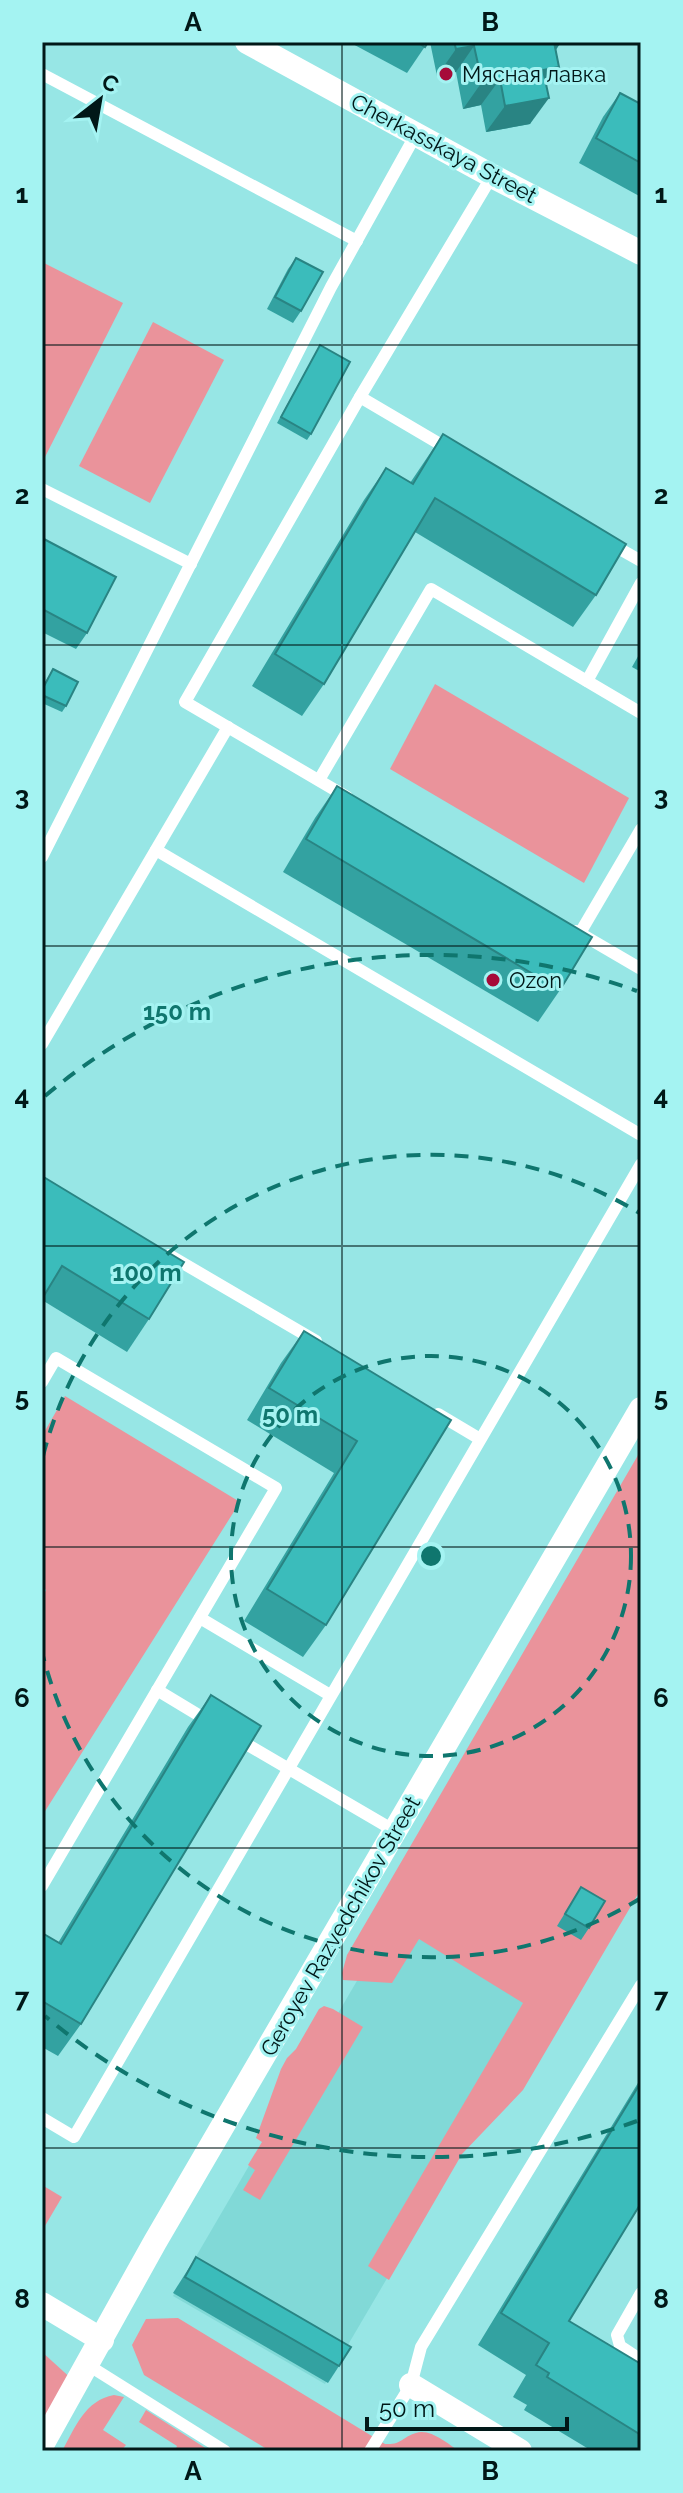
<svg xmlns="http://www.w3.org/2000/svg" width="683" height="2493" font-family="Raleway,sans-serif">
  <rect width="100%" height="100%" fill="#97e6e5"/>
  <path fill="#81d9d7" d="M403,1902L548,2004L325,2384L173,2296Z"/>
  <g fill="#ea939b">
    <path d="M42,262L123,303L44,459L42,458Z"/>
    <path d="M153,322L224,360L150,503L79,466Z"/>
    <path d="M435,684L629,798L584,883L390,769Z"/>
    <path d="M65,1396L240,1502L42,1816V1598L46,1590L42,1586V1436Z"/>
    <path d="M641,1450V1889L523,2090L462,2154L389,2280L368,2266L523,2003L419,1939L392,1983L343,1980L342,1973L347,1955Z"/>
    <path d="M324,2006L333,2009L363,2027L260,2200L243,2190L255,2170L248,2165L262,2142L256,2138L281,2069L287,2058L296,2049L319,2009Z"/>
    <path d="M42,2185L62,2197L42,2231Z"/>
    <path d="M178,2318L385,2444C402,2445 402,2437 416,2433C430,2428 448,2444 459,2451H270L144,2375L132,2345L146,2319Z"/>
    <path d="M42,2352L74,2381L42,2443Z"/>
    <path d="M114,2395L124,2397L103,2430L126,2445L121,2451H62C75,2428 85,2400 114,2395Z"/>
    <path d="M146,2410L210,2451H175L177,2446L139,2422Z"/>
  </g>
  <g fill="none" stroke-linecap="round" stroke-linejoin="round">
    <g stroke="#fff" stroke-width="12">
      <path d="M42,74L357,241"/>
      <path d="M360,397L450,450"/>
      <path d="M42,489L191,564"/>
      <path d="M611,544L641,561"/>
      <path d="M587,681L641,583"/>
      <path d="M319,780L431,589L641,713"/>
      <path d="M347,797L185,702L360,397L492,176"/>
      <path d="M156,850L641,1135"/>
      <path d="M42,857L331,287L410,145"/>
      <path d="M576,931L641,969"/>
      <path d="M580,933L641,829"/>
      <path d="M42,1044L228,727"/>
      <path d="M169,1255L316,1341"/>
      <path d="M42,1382L56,1358L276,1488L42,1886"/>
      <path d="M438,1414L480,1439"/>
      <path d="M200,1618L330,1695"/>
      <path d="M157,1690L210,1722"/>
      <path d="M236,1738L395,1831"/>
      <path d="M42,2118L74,2137L641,1164"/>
      <path d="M641,2293L617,2335L620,2346L641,2360"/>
      <path d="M88,2365L225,2451"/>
      <path d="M370,2451L411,2385L421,2347L641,1985"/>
    </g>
    <g stroke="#fff" stroke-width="24">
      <path d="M247,42L492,176L641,253"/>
      <path d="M42,2304L102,2340"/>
      <path d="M411,2385L520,2451"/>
      <path d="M42,2445L155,2242L641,1409"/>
    </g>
  </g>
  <g fill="#33a2a1">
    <path d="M349,42H428L407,73Z"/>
    <path d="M430,42H561L556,50L559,67L546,85L530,124L486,132L481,105L463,109L456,72L437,76Z"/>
    <path d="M620,93L641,104V197L579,163L603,117Z"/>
    <path d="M296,258L301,311L293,323L267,309L288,269Z"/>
    <path d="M320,345L311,434L307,440L277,423Z"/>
    <path d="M443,434L596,595L573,627L415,532L324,684L302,716L252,686L364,500L386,468L410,483Z"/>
    <path d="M42,538L87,633L76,649L42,632Z"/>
    <path d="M641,651V672L632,667Z"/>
    <path d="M53,669L66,706L62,712L42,703V687Z"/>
    <path d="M337,786L560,990L538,1022L283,872L315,818Z"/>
    <path d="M42,1176L149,1319L127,1352L42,1300Z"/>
    <path d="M304,1331L451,1420L326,1625L303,1657L244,1621L334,1473L247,1420L281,1363Z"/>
    <path d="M211,1695L81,2024L58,2056L42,2047V1933L58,1943L188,1727Z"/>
    <path d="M581,1887L589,1928L581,1940L557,1926Z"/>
    <path d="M641,2078V2203L569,2321L641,2364V2451H592L524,2410L527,2405L513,2397L526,2375L478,2345Z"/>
    <path d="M196,2257L339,2366L328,2383L173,2293Z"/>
  </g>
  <g fill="#298483">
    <path d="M546,42H561L551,56Z"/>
    <path d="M474,46L456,72L437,76L456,49Z"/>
    <path d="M559,67L540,94L543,70Z"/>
    <path d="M500,79L481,105L463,109L482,82Z"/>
    <path d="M549,98L530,124L486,132L505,106Z"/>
  </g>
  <g fill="#3bbcbb" stroke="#298483" stroke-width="2">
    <path d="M417,42H428L425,47Z"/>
    <path d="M454,42H554L559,67L543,70L549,98L505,106L500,79L482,82L474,46L456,49Z"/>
    <path d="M620,93L641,104V163L596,138Z"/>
    <path d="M296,258L323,272L301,311L275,297Z"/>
    <path d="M320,345L350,362L311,434L281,417Z"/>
    <path d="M443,434L626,544L596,595L435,498L324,684L275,654L386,468L413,484Z"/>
    <path d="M42,538L116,577L87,633L42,609Z"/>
    <path d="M53,669L78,682L66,706L42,695V690Z"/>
    <path d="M337,786L592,937L560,990L306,839Z"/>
    <path d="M42,1176L184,1262L149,1319L62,1266L42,1299Z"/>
    <path d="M304,1331L451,1420L326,1625L267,1589L357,1441L269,1388Z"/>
    <path d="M211,1695L261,1726L81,2024L42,2001V1933L61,1944Z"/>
    <path d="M581,1887L605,1901L589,1928L565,1914Z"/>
    <path d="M641,2082V2203L569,2321L641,2364V2435L547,2377L549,2373L536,2365L549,2343L501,2313Z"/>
    <path d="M196,2257L351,2347L339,2366L185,2277Z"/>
  </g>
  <path fill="none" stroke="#011818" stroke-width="2" stroke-opacity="0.55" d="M342,42V2451M42,345H641M42,645H641M42,946H641M42,1246H641M42,1547H641M42,1848H641M42,2148H641"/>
  <g fill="none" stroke="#0f766e" stroke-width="4" stroke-dasharray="14 10">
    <circle cx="431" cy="1556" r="200"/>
    <path d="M641 1898A401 401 0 0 1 43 1656M43 1456A401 401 0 0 1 641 1214"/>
    <path d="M637 2121A601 601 0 0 1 45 2016M45 1096A601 601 0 0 1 637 991"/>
  </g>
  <g fill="#a60b39" stroke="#a4f3f2" stroke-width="3">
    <circle cx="446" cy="74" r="8"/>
    <circle cx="493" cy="980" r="8"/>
  </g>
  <g text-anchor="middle" stroke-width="6" stroke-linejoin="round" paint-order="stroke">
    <g font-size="22" fill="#011818" stroke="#a4f3f2" text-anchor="start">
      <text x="462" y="82">Мясная лавка</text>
      <text x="509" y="988">Ozon</text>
    </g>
    <g font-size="22" fill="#011818" stroke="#a4f3f2">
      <text transform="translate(444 148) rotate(28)" y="8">Cherkasskaya Street</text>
      <text transform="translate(340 1926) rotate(-60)" y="8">Geroyev Razvedchikov Street</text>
    </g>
  </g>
  <circle cx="431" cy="1556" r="12" fill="#0f766e" stroke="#a4f3f2" stroke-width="4"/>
  <g font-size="24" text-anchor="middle" font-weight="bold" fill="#0f766e" stroke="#a4f3f2" stroke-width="6" stroke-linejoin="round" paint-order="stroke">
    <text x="177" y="1020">150 m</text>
    <text x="147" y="1281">100 m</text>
    <text x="290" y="1423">50 m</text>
  </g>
  <rect width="683" height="2493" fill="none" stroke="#a4f3f2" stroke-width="88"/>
  <g transform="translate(100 100) rotate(31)" stroke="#a4f3f2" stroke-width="6" paint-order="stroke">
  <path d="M0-6L14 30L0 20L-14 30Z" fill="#011818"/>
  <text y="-12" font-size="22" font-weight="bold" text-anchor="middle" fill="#011818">С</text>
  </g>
  <path d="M367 2417v12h200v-12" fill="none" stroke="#011818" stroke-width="4"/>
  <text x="379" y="2417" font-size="24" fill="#011818" stroke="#a4f3f2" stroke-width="6" paint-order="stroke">50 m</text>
  <rect x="44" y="44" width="595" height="2405" fill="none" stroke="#011818" stroke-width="3"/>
  <g font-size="26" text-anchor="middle" font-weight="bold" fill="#011818">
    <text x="193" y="31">A</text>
    <text x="490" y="31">B</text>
    <text x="22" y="203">1</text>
    <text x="661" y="203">1</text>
    <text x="22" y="504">2</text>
    <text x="661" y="504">2</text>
    <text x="22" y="805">3</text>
    <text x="661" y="805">3</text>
    <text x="22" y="1105">4</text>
    <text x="661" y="1105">4</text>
    <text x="22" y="1406">5</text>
    <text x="661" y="1406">5</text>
    <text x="22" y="1707">6</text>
    <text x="661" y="1707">6</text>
    <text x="22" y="2007">7</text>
    <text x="661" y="2007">7</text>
    <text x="22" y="2308">8</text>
    <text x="661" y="2308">8</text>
    <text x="193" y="2480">A</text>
    <text x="490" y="2480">B</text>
  </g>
</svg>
